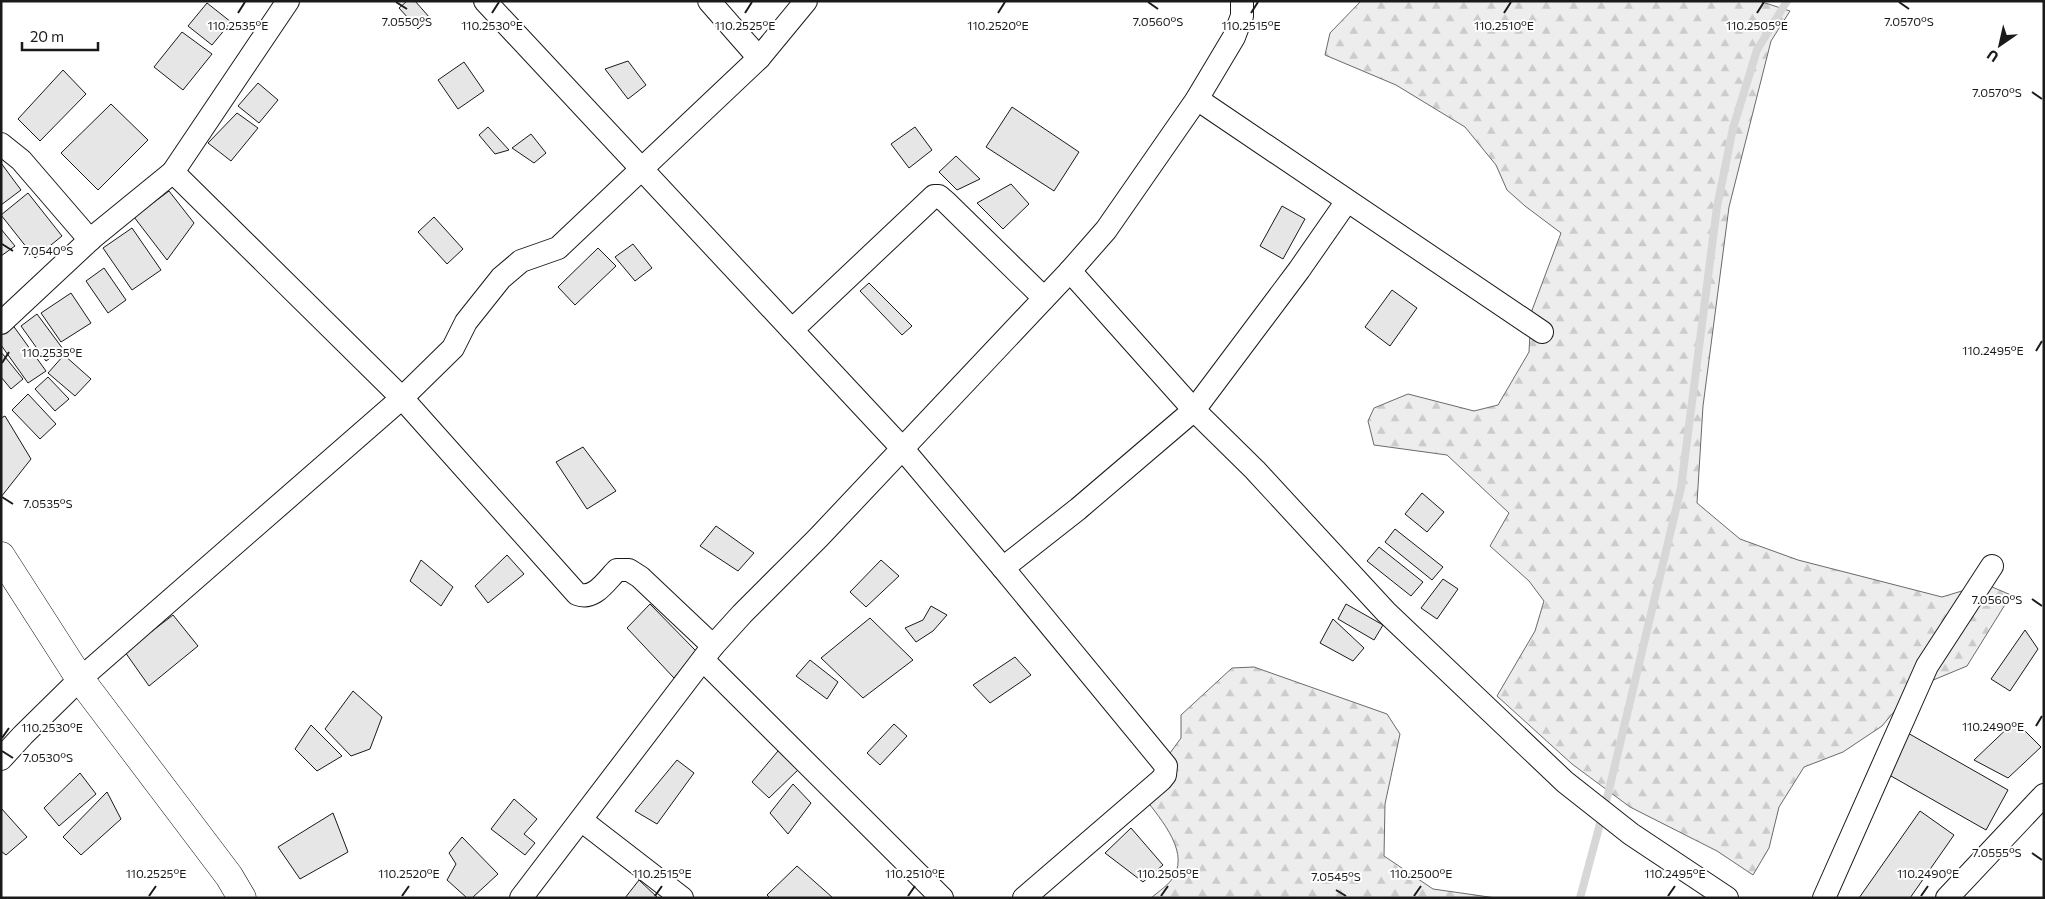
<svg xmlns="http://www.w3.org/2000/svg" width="2045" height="899" font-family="Commissioner,sans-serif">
  <defs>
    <pattern id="forest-firs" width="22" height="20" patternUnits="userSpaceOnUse" patternTransform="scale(1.25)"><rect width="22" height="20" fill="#ededed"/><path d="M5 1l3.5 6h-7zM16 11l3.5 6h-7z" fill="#cbcbcb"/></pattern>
  </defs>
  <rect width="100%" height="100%" fill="#fff"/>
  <g fill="url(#forest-firs)" stroke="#6a6a6a">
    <path d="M1361,1H1759L1790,11L1771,41L1729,207L1703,406L1697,503L1740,539L1798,560L1942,597L1985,584L2011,595L1967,666L1914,688L1882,726L1843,752L1804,767L1779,807L1769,848L1753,875L1717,851L1630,807L1572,764L1497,696L1535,631L1544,601L1529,581L1490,546L1509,513L1447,455L1374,445L1368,421L1374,408L1408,394L1474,411L1498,405L1529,352L1531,313L1561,233L1525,206L1507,190L1496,165L1465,127L1396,85L1325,55L1330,33Z"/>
    <path d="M1254,667L1387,714L1400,734L1385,804L1384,856L1433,889L1496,898H1151C1158,892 1170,884 1174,876C1190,849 1156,814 1141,793L1181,738V715L1232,668Z"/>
  </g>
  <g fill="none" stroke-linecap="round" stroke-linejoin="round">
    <path stroke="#d7d7d7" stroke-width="8" d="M1580,898L1608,794L1681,488L1717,207L1733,128L1757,50L1787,1"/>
  </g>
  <g fill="#e6e6e6" stroke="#1a1a1a">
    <path d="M407,1H415L430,18L418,29L399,8Z"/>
    <path d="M207,3L231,22L212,45L188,26Z"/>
    <path d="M182,32L212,54L183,90L154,67Z"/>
    <path d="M628,61L646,85L628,99L605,69Z"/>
    <path d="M464,62L484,91L458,109L438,80Z"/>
    <path d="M63,70L86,94L40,141L18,119Z"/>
    <path d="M258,83L278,100L259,123L238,106Z"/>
    <path d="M111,104L148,140L98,190L61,153Z"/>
    <path d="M1012,107L1079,152L1054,191L986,147Z"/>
    <path d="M237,113L258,128L231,161L208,143Z"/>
    <path d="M488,127L509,150L495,154L479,135Z"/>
    <path d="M915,127L932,150L909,168L891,144Z"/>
    <path d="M531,134L546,153L534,163L512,148Z"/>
    <path d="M956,156L980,179L957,190L939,172Z"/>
    <path d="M1,163L21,190L1,205Z"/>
    <path d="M1011,184L1029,204L1003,229L977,203Z"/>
    <path d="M169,191L194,223L167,260L134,217Z"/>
    <path d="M28,193L62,236L35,258L1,215Z"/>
    <path d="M1282,206L1305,219L1283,259L1260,246Z"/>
    <path d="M434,217L463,249L447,264L418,232Z"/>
    <path d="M132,228L161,270L132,290L103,248Z"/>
    <path d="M1,229L15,246L1,256Z"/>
    <path d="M633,244L652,268L635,281L615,257Z"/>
    <path d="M598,248L616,266L575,305L558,287Z"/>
    <path d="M104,268L126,300L108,313L86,281Z"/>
    <path d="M869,283L912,326L902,335L860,291Z"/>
    <path d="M1392,290L1417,308L1390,346L1365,327Z"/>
    <path d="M71,293L91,323L61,342L41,313Z"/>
    <path d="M37,314L63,349L46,361L21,326Z"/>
    <path d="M12,324L46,371L28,383L1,345V331Z"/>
    <path d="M1,352L23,379L11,389L1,377Z"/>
    <path d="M64,355L91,379L75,396L48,373Z"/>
    <path d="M48,377L69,399L55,411L35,389Z"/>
    <path d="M28,394L56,424L40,439L12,410Z"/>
    <path d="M5,416L31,459L1,497V418Z"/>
    <path d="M583,447L616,491L587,509L556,462Z"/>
    <path d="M1422,493L1444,512L1427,532L1405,514Z"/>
    <path d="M716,526L754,553L738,571L700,546Z"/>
    <path d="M1395,529L1443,567L1432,580L1385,542Z"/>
    <path d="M1379,547L1423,582L1411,596L1367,561Z"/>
    <path d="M507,555L524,574L488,603L475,586Z"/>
    <path d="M421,560L453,587L441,606L410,581Z"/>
    <path d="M881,560L899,576L866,607L850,592Z"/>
    <path d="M1443,579L1458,589L1437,619L1421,608Z"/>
    <path d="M650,604L696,651L674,678L627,628Z"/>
    <path d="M1346,604L1383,625L1374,640L1338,619Z"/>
    <path d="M931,606L947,615L933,631L916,642L905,628L923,620Z"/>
    <path d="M173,615L198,646L149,686L125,652Z"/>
    <path d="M870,618L913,660L863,698L821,658Z"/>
    <path d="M1333,619L1364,648L1353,661L1320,643Z"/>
    <path d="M2025,630L2038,649L2010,691L1991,679Z"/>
    <path d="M1015,657L1031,675L990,703L973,685Z"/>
    <path d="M810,660L838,682L827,699L796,676Z"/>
    <path d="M353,691L382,717L370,749L351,756L325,729Z"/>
    <path d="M2015,721L2041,747L2008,778L1974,760Z"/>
    <path d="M894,724L907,736L880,765L867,753Z"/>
    <path d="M311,725L342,756L317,771L295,749Z"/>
    <path d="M1906,732L2008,790L1986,830L1884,772Z"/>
    <path d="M778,751L799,769L769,798L752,782Z"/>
    <path d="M677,760L694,773L657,824L635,811Z"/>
    <path d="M80,773L96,794L59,826L44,808Z"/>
    <path d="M793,784L811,803L788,834L770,813Z"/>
    <path d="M107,792L121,819L81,855L63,837Z"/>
    <path d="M514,799L537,819L524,834L535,843L525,855L491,829Z"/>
    <path d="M1,808L27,837L6,855L1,851Z"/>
    <path d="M1920,811L1954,835L1910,898H1859Z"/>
    <path d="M333,813L348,852L300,879L278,847Z"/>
    <path d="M1131,828L1163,865L1143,882L1105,853Z"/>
    <path d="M462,837L498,874L472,898H467L447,880L456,864L449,853Z"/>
    <path d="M797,866L833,898H770L767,895Z"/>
    <path d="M639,880L658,898H625Z"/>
  </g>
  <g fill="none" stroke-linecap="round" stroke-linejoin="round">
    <g stroke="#1a1a1a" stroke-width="24">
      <g id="minor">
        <path d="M485,1L902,448L1003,568L1166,766L1165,775L1161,780L1024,898"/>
        <path d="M709,1L759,58"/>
        <path d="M1197,99L1542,332"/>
        <path d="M1,144L21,160L90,240"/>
        <path d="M173,172L402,398L577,594C594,601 606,581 617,570H629L640,577L713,646"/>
        <path d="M1070,271L1194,410L1255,470L1386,612L1565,782L1631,834L1727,898"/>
        <path d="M1,323L92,238L173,172L288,1"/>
        <path d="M792,330L934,196H939L946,202L1044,298"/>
        <path d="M1003,568L1078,509L1194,410L1299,270L1347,201"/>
        <path d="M703,660L942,898"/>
        <path d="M1,759L23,735L80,679L402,398L453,348L466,322L501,278L521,261L558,248L759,58L806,1"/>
        <path d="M581,820L682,898"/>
        <path d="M521,898L713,646L742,614L819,537L1070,271L1106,230L1197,99L1234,37L1242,16V1"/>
        <path d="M1824,898L1927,666L1992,566"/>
        <path d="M1947,898L2044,795"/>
      </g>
    </g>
    <g stroke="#1a1a1a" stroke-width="29">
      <path id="tertiary" d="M1,556L80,679L229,876L242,898"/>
    </g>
    <use href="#minor" stroke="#fff" stroke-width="22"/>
    <use href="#tertiary" stroke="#fff" stroke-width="28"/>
  </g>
  <path fill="none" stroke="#1a1a1a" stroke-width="2" d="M396,2L407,9M1148,2L1158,9M1899,2L1909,9M238,13L245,2M492,13L499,2M745,13L752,2M998,13L1005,2M1251,13L1258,2M1504,13L1511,2M1757,13L1764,2M2032,92L2042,99M2,244L13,251M2036,351L2042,341M2,363L9,352M2,497L13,504M2032,599L2042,606M2036,726L2042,716M2,738L9,728M2,751L13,758M2032,853L2042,860M1336,890L1346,896M149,896L156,886M402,896L409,886M655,896L662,886M908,896L915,886M1161,896L1168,886M1414,896L1421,886M1668,896L1675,886M1921,896L1928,886"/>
  <g font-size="12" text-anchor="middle" fill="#1a1a1a" stroke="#fff" stroke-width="4" stroke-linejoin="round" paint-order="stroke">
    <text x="407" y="26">7.0550°S</text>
    <text x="1158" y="26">7.0560°S</text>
    <text x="1909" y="26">7.0570°S</text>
    <text x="238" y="30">110.2535°E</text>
    <text x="492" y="30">110.2530°E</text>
    <text x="745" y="30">110.2525°E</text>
    <text x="998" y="30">110.2520°E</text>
    <text x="1251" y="30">110.2515°E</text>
    <text x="1504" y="30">110.2510°E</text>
    <text x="1757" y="30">110.2505°E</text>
    <text x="1997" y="97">7.0570°S</text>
    <text x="48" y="255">7.0540°S</text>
    <text x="1993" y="355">110.2495°E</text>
    <text x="52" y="357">110.2535°E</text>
    <text x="48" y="508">7.0535°S</text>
    <text x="1997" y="604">7.0560°S</text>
    <text x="1993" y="731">110.2490°E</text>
    <text x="52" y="732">110.2530°E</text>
    <text x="48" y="762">7.0530°S</text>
    <text x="1997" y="857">7.0555°S</text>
    <text x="156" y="878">110.2525°E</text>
    <text x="409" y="878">110.2520°E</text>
    <text x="662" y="878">110.2515°E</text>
    <text x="915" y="878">110.2510°E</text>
    <text x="1168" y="878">110.2505°E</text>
    <text x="1421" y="878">110.2500°E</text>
    <text x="1675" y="878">110.2495°E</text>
    <text x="1928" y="878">110.2490°E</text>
    <text x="1336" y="881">7.0545°S</text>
  </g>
  <rect width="2045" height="899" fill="none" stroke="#1a1a1a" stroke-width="5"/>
  <g transform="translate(2000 45) rotate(214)" stroke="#ffffff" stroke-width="4" paint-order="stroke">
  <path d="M0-4L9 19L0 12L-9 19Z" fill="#1a1a1a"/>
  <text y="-8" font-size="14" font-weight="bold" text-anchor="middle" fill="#1a1a1a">U</text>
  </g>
  <path d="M22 42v8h76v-8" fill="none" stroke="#1a1a1a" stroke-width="2.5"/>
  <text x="30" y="42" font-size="15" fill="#1a1a1a" stroke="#ffffff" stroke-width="4" paint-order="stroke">20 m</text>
</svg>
